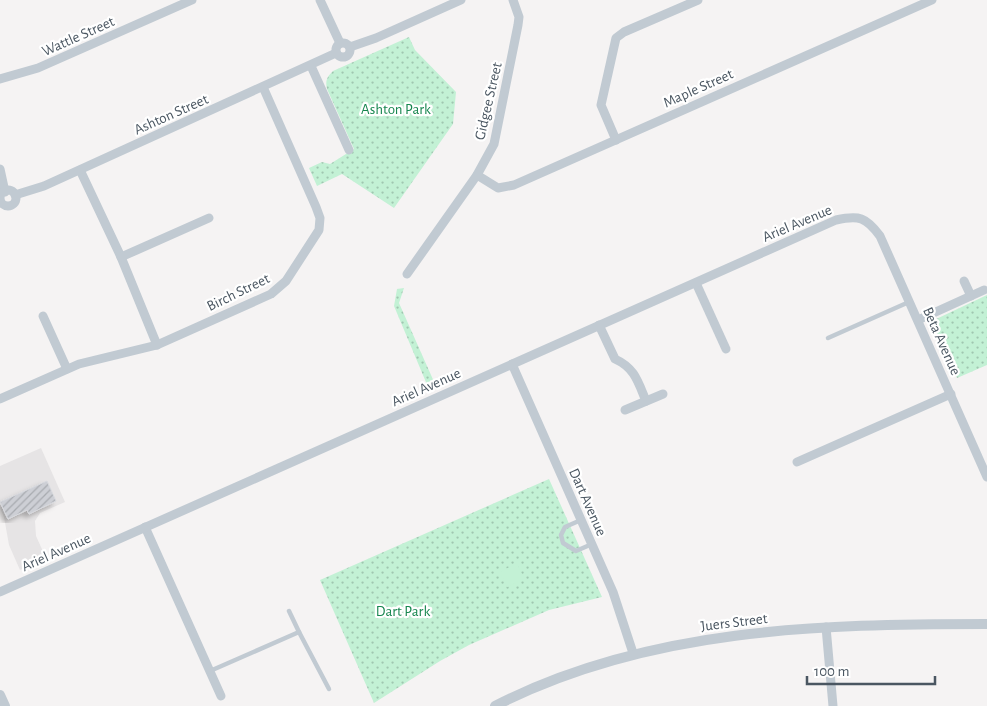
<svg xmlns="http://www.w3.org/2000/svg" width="987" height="706" font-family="'Alegreya Sans',sans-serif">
  <defs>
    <pattern id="grass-dots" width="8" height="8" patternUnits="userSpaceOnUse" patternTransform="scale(1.25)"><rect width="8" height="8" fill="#c3f1d5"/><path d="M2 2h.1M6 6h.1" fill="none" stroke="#a0c6b0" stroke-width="1.8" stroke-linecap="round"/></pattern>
    <pattern id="building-hatch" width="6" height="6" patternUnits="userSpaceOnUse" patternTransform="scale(1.25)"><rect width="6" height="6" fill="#cdcfd5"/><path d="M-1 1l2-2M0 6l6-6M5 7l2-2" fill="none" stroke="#a8abb0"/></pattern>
    <filter id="shadow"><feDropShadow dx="-4" dy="4" stdDeviation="2.5" flood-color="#0004"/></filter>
  </defs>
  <rect width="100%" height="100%" fill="#f5f3f3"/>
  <path fill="#e6e4e5" d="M41,448L65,502L40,513L35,521L36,536L46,558L20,570L9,545L4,517L0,508V466Z"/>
  <g fill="url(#grass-dots)">
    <path d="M409,37L415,50L456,92L453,124L394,208L342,174L317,186L309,168L322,162L330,164L354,149L327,89C325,80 327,77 333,71Z"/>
    <path d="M404,288L399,303L435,384L428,387L394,306L397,289Z"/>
    <path d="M987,295V365L957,378L932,321Z"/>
    <path d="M549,479L602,597L549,610L469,645L440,661L374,703L320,580Z"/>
  </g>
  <path fill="#c3f1d5" d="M517,563L524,579L507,587L500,572Z"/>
  <path fill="url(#building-hatch)" stroke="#d7d9de" filter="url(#shadow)" d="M47,481L56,501L29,514L27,510L8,519L0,502Z"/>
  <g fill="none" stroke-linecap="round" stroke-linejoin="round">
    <g stroke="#c1cad2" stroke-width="4.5">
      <path d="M828,338L909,302"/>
      <path d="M581,520L565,527L561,535L563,543L576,551L592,544"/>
      <path d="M299,632L329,689"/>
      <path d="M210,671L299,632L289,611"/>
    </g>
    <g stroke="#c1cad2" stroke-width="9">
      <path d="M320,0L340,43"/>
      <circle cx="343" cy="50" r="7"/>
      <path d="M350,47L376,38L461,0"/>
      <path d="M311,66L349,150"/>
      <path d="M0,79L38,68L192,0"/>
      <path d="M616,140L601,105L616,38L624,32L698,0"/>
      <path d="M0,169L5,192"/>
      <path d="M80,170L121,257L157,345"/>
      <path d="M477,175L498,188L514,185L932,0"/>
      <circle cx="8" cy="198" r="8"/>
      <path d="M15,195L44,186L336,53"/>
      <path d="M121,257L209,218"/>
      <path d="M407,274L477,175L494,144L518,25L519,17L513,0"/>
      <path d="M964,281L971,296"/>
      <path d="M696,283L726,349"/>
      <path d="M43,316L67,369"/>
      <path d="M918,320L984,290"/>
      <path d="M599,325L615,359C635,368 638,382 646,401"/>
      <path d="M512,364L613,592L633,653"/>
      <path d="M0,399L79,364L157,345L271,294L286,281L319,230L320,218L316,207L263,87"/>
      <path d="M625,410L663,394"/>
      <path d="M797,462L951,394"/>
      <path d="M145,527L221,696"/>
      <path d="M0,592L836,220C859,215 866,217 880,236L987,477"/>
      <path d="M826,627L833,706"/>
    </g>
    <g stroke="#c1cad2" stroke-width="10">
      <path d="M0,695L5,706"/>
      <path d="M495,706C647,628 820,624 987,624"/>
    </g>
  </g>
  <g text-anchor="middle" stroke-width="4.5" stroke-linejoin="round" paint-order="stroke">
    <g font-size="15" fill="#4a5661" stroke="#fff">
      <text transform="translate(78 36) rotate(-24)" y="5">Wattle Street</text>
      <text transform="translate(698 88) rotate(-24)" y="5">Maple Street</text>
      <text transform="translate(488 101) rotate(-77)" y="5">Gidgee Street</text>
      <text transform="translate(171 114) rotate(-24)" y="5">Ashton Street</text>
      <text transform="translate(797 223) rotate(-23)" y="5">Ariel Avenue</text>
      <text transform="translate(238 292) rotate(-26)" y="5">Birch Street</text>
      <text transform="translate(942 341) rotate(66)" y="5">Beta Avenue</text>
      <text transform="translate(426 387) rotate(-24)" y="5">Ariel Avenue</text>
      <text transform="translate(588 502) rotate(66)" y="5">Dart Avenue</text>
      <text transform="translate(56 552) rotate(-24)" y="5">Ariel Avenue</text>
      <text transform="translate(734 622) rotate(-7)" y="5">Juers Street</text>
    </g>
    <g font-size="15" fill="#17864f" stroke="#fff">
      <text x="396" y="114">Ashton Park</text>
      <text x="403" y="616">Dart Park</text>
    </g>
  </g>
  <path d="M807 676v8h128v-8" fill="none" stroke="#4a5661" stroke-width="2.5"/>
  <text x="814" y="676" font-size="15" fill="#4a5661" stroke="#ffffff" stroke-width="4" paint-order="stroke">100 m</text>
</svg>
